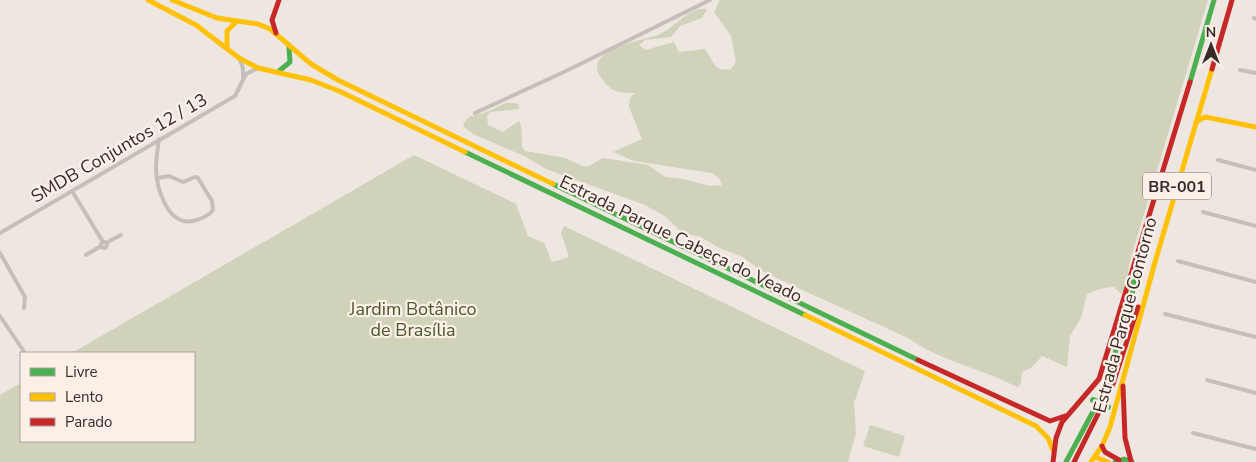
<svg xmlns="http://www.w3.org/2000/svg" width="1256" height="462" font-family="'Nunito Sans',sans-serif">
  <rect width="100%" height="100%" fill="#eee6e1"/>
  <g fill="#d1d2ba">
    <path d="M720,0H1208L1130,261L1124,293H1120L1114,287C1103,287 1097,290 1087,294L1081,318L1070,336L1067,367L1042,356L1031,368L1022,372L1021,383L1018,387C1009,384 1002,379 993,376C965,365 933,356 908,338L787,283L758,269L743,257L719,248L701,237L682,233L666,217L645,205L546,169L524,156L473,134L463,126C467,113 479,116 489,111C500,106 505,100 518,104L519,109L490,112L487,117L488,125L503,132L519,121C525,130 518,143 525,151L566,158L582,166H589L603,158L648,165L665,177L683,179L710,186L722,185L719,178L712,173L634,161L613,152L642,139L629,107L630,98L635,93C619,93 612,93 602,79C579,49 643,41 660,34C676,27 689,6 707,9L702,18L680,26L671,37L645,40L639,45L645,50L674,42L679,52L705,49C714,60 713,73 731,69L736,62L731,36L714,12Z"/>
    <path d="M414,155L516,204L528,236L544,243L552,262L569,257L561,233L564,226L865,371L854,403L856,433L848,462H0V395L21,383V441H194V353H72Z"/>
    <path d="M870,425L905,436L899,457L863,446Z"/>
  </g>
  <g fill="none" stroke-linecap="round" stroke-linejoin="round">
    <g stroke="#c6beba" stroke-width="4">
      <path d="M1254,18L1256,19"/>
      <path d="M239,58L243,68V77"/>
      <path d="M1240,70L1256,73"/>
      <path d="M475,113L564,72L710,0"/>
      <path d="M1218,160L1256,170"/>
      <path d="M158,178L169,176L183,182L195,177L198,178L212,201L213,210C209,216 201,219 193,221C167,226 156,187 156,167C156,158 158,148 159,139"/>
      <path d="M72,191L103,242"/>
      <path d="M1203,212L1256,226"/>
      <path d="M0,233L235,96L246,74L258,68"/>
      <circle cx="104" cy="245" r="3"/>
      <path d="M106,243L121,235"/>
      <path d="M0,253L25,297L24,308"/>
      <path d="M86,255L101,246"/>
      <path d="M1178,261L1256,282"/>
      <path d="M1165,314L1256,337"/>
      <path d="M0,316L25,353"/>
      <path d="M1207,380L1256,393"/>
      <path d="M1193,433L1256,449"/>
    </g>
    <g stroke="#4caf50" stroke-width="5">
      <path d="M279,71L290,62L289,48"/>
      <path d="M1190,82L1214,0"/>
      <path d="M465,152L805,315"/>
      <path d="M553,184L918,360"/>
      <path d="M1066,462L1104,391L1132,295L1136,271"/>
      <path d="M1115,462L1124,459L1132,462"/>
    </g>
    <g stroke="#ffc107" stroke-width="5">
      <path d="M148,0L196,25L239,58L258,68L311,80L339,91L465,152"/>
      <path d="M172,0L217,18L258,24L270,29L311,64L338,80L553,184"/>
      <path d="M227,47V31L236,22"/>
      <path d="M1196,122L1205,117L1256,127"/>
      <path d="M805,315L1036,426L1048,438L1053,450"/>
      <path d="M1095,457L1108,462"/>
      <path d="M1091,462L1102,446L1110,427L1155,262L1212,69"/>
    </g>
    <g stroke="#c62828" stroke-width="5">
      <path d="M276,33L272,20L279,0"/>
      <path d="M1212,69L1232,0"/>
      <path d="M918,360L1050,421L1065,416"/>
      <path d="M1123,386L1125,438L1131,461"/>
      <path d="M1102,446L1105,452L1119,460"/>
      <path d="M1053,462L1056,438L1062,422L1099,379L1190,82"/>
      <path d="M1074,462L1113,384L1138,307"/>
    </g>
    <path stroke="#4caf50" stroke-width="6" d="M1093,400L1108,407"/>
  </g>
  <g text-anchor="middle" stroke-width="4.5" stroke-linejoin="round" paint-order="stroke">
    <rect fill="#faf0e8" stroke="#726662" stroke-width="1" x="1143" y="172.5" width="68" height="27" rx="4"/>
    <g font-size="16" font-weight="bold" fill="#372b28">
      <text x="1177" y="192">BR-001</text>
    </g>
    <g font-size="18" fill="#372b28" stroke="#faf0e8">
      <text transform="translate(119 148) rotate(-30)" y="6">SMDB Conjuntos 12 / 13</text>
      <text transform="translate(681 239) rotate(26)" y="6">Estrada Parque Cabeça do Veado</text>
      <text transform="translate(1125 315) rotate(-75)" y="6">Estrada Parque Contorno</text>
    </g>
    <g font-size="18" fill="#4c562b" stroke="#faf0e8">
      <text x="413" y="315">Jardim Botânico<tspan x="413" dy="21">de Brasília</tspan></text>
    </g>
  </g>
  <rect x="20" y="352" width="175" height="90" fill="#faf0e8" stroke="#aca19b"/>
  <rect x="30" y="368" width="25" height="8" fill="#4caf50" stroke="#aca19b"/>
  <text x="65" y="377" font-size="15" fill="#372b28">Livre</text>
  <rect x="30" y="393" width="25" height="8" fill="#ffc107" stroke="#aca19b"/>
  <text x="65" y="402" font-size="15" fill="#372b28">Lento</text>
  <rect x="30" y="418" width="25" height="8" fill="#c62828" stroke="#aca19b"/>
  <text x="65" y="427" font-size="15" fill="#372b28">Parado</text>
  <g transform="translate(1211 45)" stroke="#faf0e8" stroke-width="4" paint-order="stroke">
  <path d="M0-4L9 19L0 12L-9 19Z" fill="#372b28"/>
  <text y="-8" font-size="14" font-weight="bold" text-anchor="middle" fill="#372b28">N</text>
  </g>
</svg>
